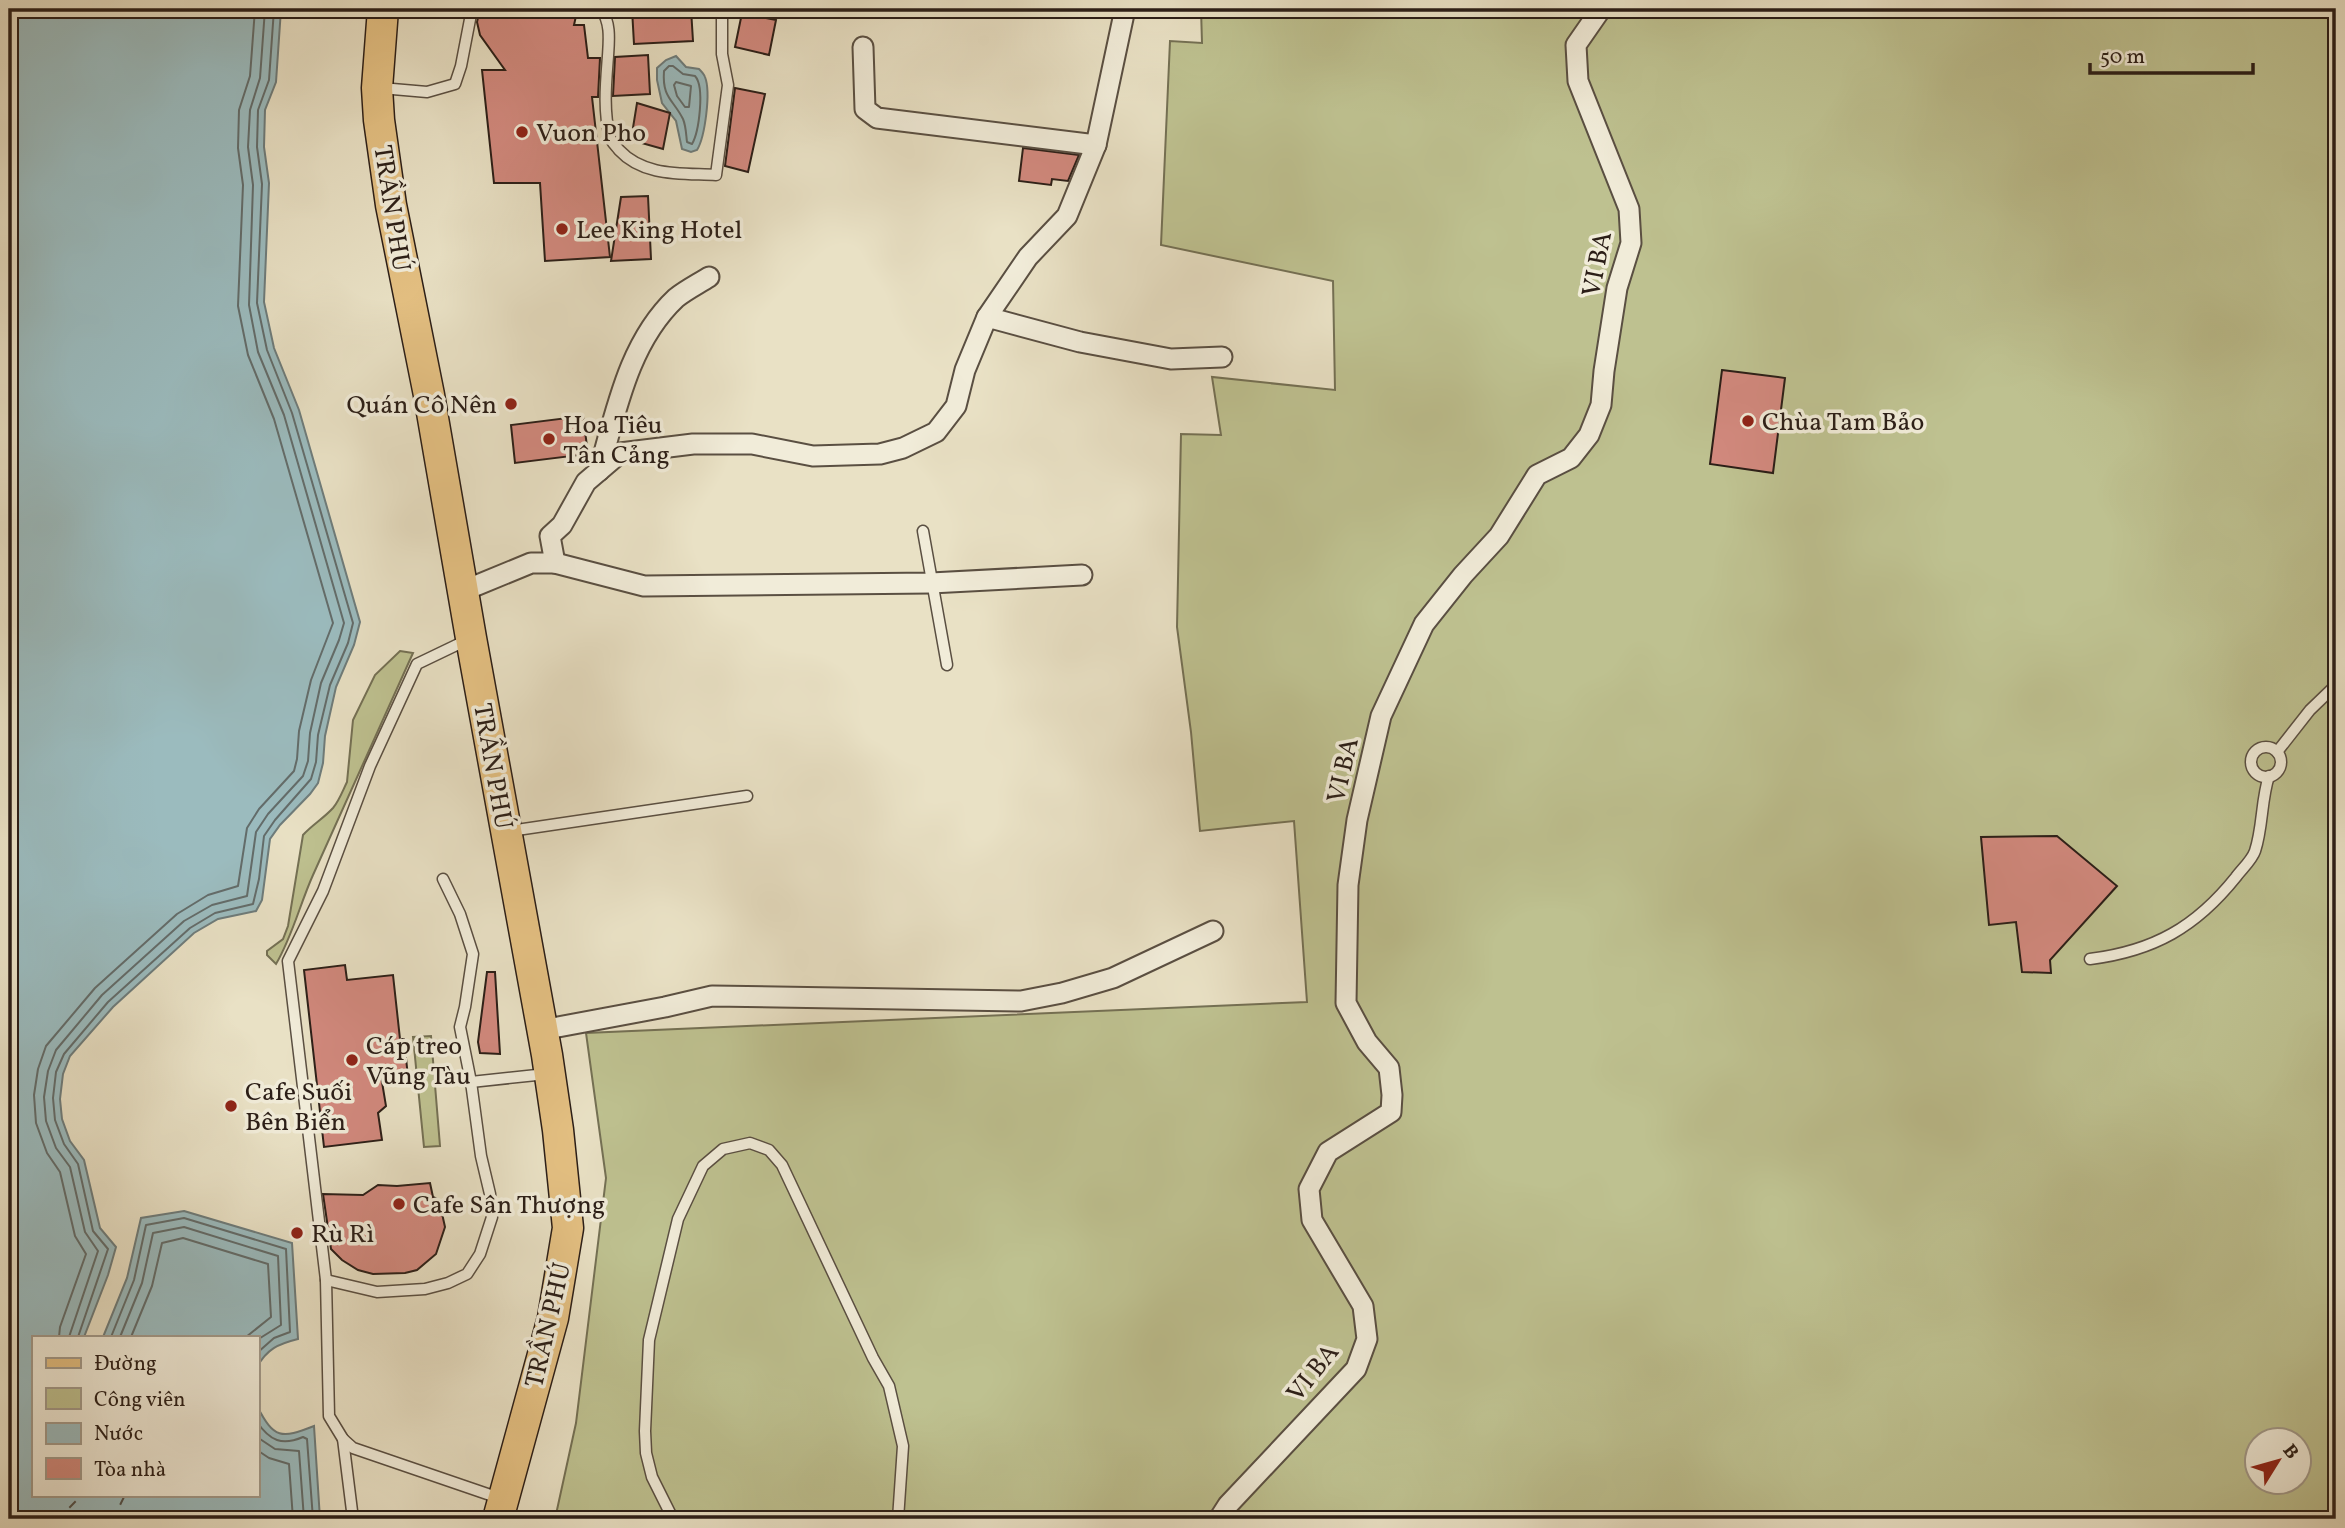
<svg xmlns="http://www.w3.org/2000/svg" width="2345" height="1528" font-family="Vollkorn,serif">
  <rect width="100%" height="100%" fill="#e9e1c5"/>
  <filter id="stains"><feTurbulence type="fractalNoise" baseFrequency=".00286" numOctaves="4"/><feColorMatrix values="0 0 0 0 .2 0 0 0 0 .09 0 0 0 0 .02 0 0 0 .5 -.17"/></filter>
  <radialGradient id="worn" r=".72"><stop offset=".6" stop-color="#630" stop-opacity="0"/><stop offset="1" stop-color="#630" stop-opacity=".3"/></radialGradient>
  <g fill="#bec190" stroke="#747054" stroke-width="2" fill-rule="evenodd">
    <path d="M1201,9H2336V1519H555L576,1423L606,1178L586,1033L1307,1002L1294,821L1200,831L1191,732L1177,627L1181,434L1221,435L1212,377L1335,390L1333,281L1161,245L1170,41L1202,43ZM2258,1440H2300V1482H2258Z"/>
    <path d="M400,651L413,653C379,727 346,801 313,875C300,904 292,937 276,964L267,955V951L283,939L288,926L303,835C312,825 324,818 333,808C339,801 343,790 347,782L353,720L375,675Z"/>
    <path d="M431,1036L440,1146L424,1147L413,1037Z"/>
  </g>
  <g fill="#9bbbbe" stroke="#6e7c7b" stroke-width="2">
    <path d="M9,9H281L276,82L265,110L264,147L269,183L264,302L274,348L299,410L360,622L354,645L336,687L325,736L323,763L318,783L310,794L280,825L270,839L262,900L256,911L218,919L194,933L113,1007L70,1056L63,1074L60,1099L62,1119L70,1141L84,1160L100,1228L116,1247L108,1275L84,1337H33V1495H257V1406C274,1439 281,1439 314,1426L320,1519H9Z"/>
    <path d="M676,56L686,67L699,69C701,71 704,74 705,77C711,92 705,137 697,150L691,152L682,149L676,121L662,103L657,80V68L666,60Z"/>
    <path d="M184,1211L292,1243L298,1339C278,1344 267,1349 257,1367V1337H103L127,1278L141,1218Z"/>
  </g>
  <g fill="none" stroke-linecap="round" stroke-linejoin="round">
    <g stroke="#636c6a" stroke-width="2">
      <path d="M669,66H673L683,74L695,76C705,87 699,132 692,144L687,142C686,134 686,126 683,119C673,99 662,98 664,71Z"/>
      <path d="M676,82L691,86L689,107H685L677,96L674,85Z"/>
      <path d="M59,1337L60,1327L86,1254L75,1236L60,1172L47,1153L36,1123L34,1095L38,1069L46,1046L95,988L177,914L208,895L238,886L247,828L259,809L294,771L297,759L299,731L311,680L333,623L274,419L248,355L238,306L243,185L238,148L239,110L250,76L255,9"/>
      <path d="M69,1337L98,1251L85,1232L70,1167L56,1148L46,1121L44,1097L48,1071L56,1050L102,995L184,921L212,905L247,896L256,832L268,814L303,776L308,761L310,733L321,683L339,640L344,623L284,415L258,352L249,305L253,185L248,147L250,110L260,78L265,9"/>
      <path d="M78,1337L108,1249L93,1231L78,1164L64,1144L55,1120L53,1098L56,1072L64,1054L108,1002L190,928L215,913L253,904L259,879L264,836L275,820L311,779L316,762L318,735L330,685L348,643L353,623L292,413L267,350L257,303L262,184L257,147L258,110L269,80L274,9"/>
      <path d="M111,1337L134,1280L146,1225L184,1218L286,1249L290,1332L274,1338L257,1353"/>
      <path d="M120,1337L142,1283L153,1233L184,1227L278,1256L281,1325L257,1340"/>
      <path d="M131,1337L152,1286L162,1243L183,1238L268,1264L271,1317L246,1337"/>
      <path d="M257,1422C270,1441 282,1446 303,1437L307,1439L313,1519"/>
      <path d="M257,1437L275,1449L299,1451L304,1519"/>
      <path d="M257,1450L269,1458L289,1464L293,1519"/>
    </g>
    <g stroke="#4d4d49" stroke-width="2" stroke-dasharray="9 7" stroke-linecap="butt">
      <path d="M58,1519L82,1495"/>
      <path d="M113,1519L125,1495"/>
    </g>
  </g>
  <g fill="#d2897e" stroke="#2b1e17" stroke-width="2">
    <path d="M480,9H551L554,16H576L574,25H584L588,58H600L598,97H592L610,257L545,261L540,183H494L482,70H505L480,35L477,22Z"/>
    <path d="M632,9H691L693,41L634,44Z"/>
    <path d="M742,13L776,20L769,55L735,47Z"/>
    <path d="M648,55L650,94L613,96L615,57Z"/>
    <path d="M735,88L765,94L748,172L725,166Z"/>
    <path d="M637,103L670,113L663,149L631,140Z"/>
    <path d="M1023,148L1079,155L1068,181L1052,179L1051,185L1019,181Z"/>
    <path d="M648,196L651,259L611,261L621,197Z"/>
    <path d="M1722,370L1785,378L1773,473L1710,464Z"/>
    <path d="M583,416L588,454L515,463L511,425Z"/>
    <path d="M2057,836L2117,886L2050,960L2051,973L2022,972L2016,922L1989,925L1981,837Z"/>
    <path d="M345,965L347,980L393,975L400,1039H404L408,1077L381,1076L386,1106L378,1113L382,1140L324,1147L304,970Z"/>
    <path d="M487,972H495L500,1054L480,1053L478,1042Z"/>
    <path d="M430,1183L433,1197L439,1200L445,1227L436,1254L417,1270L405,1273L373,1274L358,1270L342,1260L331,1249L323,1194L363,1195L378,1185L397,1186Z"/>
  </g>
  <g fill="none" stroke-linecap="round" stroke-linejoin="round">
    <g stroke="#5a4f42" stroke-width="13">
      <g id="service">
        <path d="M601,9C611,23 609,40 608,56C606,82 603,111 610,137C611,142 616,146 619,150C644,177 682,173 716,175L728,85L722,54V19"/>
        <path d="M381,88L427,92L455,84L461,66L472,9"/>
        <path d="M923,531L947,665"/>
        <path d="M467,640L417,664L370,766L323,891L288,961L326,1280L329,1416L343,1439L353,1448L502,1499"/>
        <circle cx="2266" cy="762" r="15"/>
        <path d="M2277,752L2310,710L2336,685"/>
        <path d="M510,831L747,796"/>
        <path d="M2090,959C2154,951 2196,927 2236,877C2242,869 2252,860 2255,851C2263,827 2261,800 2269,776"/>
        <path d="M471,1082L546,1074"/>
        <path d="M326,1280L377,1292L425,1289L448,1283L467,1274L480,1254L492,1217L490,1194L481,1156L471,1082L460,1027L465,1007L473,954L460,914L443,879"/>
        <path d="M343,1439L353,1519"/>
        <path d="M673,1519L652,1477L646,1453L645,1431L649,1340L678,1219L703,1166L723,1149L750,1143L769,1150L782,1165L873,1358L889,1386L903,1446L898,1519"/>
      </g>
    </g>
    <g stroke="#5a4f42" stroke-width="23">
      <g id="minor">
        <path d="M863,47L865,109L877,118L1096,145"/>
        <path d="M987,317L1080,342L1171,359L1222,357"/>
        <path d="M599,471C616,411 629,342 676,298C686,290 698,284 709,277"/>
        <path d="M555,563L644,586L931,583L1082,575"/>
        <path d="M463,591L531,563H555L550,536L562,525L586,482L620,453L693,444H752L813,456L880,454L903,448L936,432L956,406L965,370L987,317L1028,257L1067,216L1096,145L1125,9"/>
        <path d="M542,1030L665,1007L712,996L1021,1001L1062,993L1113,978L1213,931"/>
        <path d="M1219,1519L1228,1505L1356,1369L1367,1339L1363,1306L1312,1220L1309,1189L1328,1152L1391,1112L1392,1095L1389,1068L1367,1042L1346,1003L1348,885L1357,820L1381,716L1424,624L1463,575L1499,536L1537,475L1571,458L1589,435L1601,405L1604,371L1617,288L1631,243L1629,209L1578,81L1576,45L1601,9"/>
      </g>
    </g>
    <g stroke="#2b1e17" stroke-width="33">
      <path id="primary" d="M383,9L377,88L379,120L391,205L429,395L471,638L547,1055L558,1130L568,1228L553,1318L498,1519"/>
    </g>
    <use href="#service" stroke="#f1ecd9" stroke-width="10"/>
    <use href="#minor" stroke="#f1ecd9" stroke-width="19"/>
    <use href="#primary" stroke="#e4c082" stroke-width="30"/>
  </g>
  <g fill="#8f2418" stroke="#f1ecd9" stroke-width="2.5">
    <circle cx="522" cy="132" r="7"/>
    <circle cx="562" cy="229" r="7"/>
    <circle cx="511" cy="404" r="7"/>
    <circle cx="1748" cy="421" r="7"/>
    <circle cx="549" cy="439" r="7"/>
    <circle cx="352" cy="1060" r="7"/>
    <circle cx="231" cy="1106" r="7"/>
    <circle cx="399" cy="1204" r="7"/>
    <circle cx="297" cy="1233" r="7"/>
  </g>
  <g text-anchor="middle" stroke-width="7" stroke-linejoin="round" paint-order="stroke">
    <g font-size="26" fill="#2b1e17" stroke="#f1ecd9" text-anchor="start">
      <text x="536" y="141">Vuon Pho</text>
      <text x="576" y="238">Lee King Hotel</text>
      <text x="497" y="413" text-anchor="end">Quán Cô Nên</text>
      <text x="1762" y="430">Chùa Tam Bảo</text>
      <text x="563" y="433">Hoa Tiêu<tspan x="563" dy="30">Tân Cảng</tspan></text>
      <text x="366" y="1054">Cáp treo<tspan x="366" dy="30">Vũng Tàu</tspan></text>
      <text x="245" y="1100">Cafe Suối<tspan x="245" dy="30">Bên Biển</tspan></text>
      <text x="413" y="1213">Cafe Sân Thượng</text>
      <text x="311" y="1242">Rù Rì</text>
    </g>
    <g font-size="26" fill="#2b1e17" stroke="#f1ecd9">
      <text transform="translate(393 208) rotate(81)" y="9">TRẦN PHÚ</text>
      <text transform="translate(1596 264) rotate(-79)" y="9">VI BA</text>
      <text transform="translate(494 766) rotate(80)" y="9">TRẦN PHÚ</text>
      <text transform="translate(1342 770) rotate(-77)" y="9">VI BA</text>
      <text transform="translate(547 1325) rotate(-77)" y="9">TRẦN PHÚ</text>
      <text transform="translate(1312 1372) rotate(-51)" y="9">VI BA</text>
    </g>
  </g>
  <rect width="2345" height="1528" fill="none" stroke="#e9e1c5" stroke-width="35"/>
  <rect x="10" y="10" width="2324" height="1507" fill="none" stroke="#2b1e17" stroke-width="3.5"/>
  <rect x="18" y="18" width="2310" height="1493" fill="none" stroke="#2b1e17" stroke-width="2"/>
  <rect x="32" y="1336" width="228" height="161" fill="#f1ecd9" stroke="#a29a8b" stroke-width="2"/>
  <rect x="46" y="1358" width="35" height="10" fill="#e4c082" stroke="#a29a8b" stroke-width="2"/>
  <text x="94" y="1370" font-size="21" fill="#2b1e17">Đường</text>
  <rect x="46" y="1388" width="35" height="21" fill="#bec190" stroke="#a29a8b" stroke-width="2"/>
  <text x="94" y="1406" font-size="21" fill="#2b1e17">Công viên</text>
  <rect x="46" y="1423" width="35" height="21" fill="#9bbbbe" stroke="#a29a8b" stroke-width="2"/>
  <text x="94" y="1440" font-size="21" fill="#2b1e17">Nước</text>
  <rect x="46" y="1458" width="35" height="21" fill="#d2897e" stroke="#a29a8b" stroke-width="2"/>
  <text x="94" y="1476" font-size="21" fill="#2b1e17">Tòa nhà</text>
  <g transform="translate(2278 1461) rotate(53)"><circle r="33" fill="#f1ecd9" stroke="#a29a8b" stroke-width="2"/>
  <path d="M0-5L12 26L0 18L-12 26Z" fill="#8f2418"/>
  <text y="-10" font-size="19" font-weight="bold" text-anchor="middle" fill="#2b1e17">B</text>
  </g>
  <path d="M2090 63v10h163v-10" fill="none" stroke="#2b1e17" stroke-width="3.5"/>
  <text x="2100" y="63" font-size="21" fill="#2b1e17" stroke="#f1ecd9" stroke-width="5" paint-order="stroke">50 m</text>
  <rect width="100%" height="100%" filter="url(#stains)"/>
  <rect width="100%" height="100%" fill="url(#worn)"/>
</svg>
